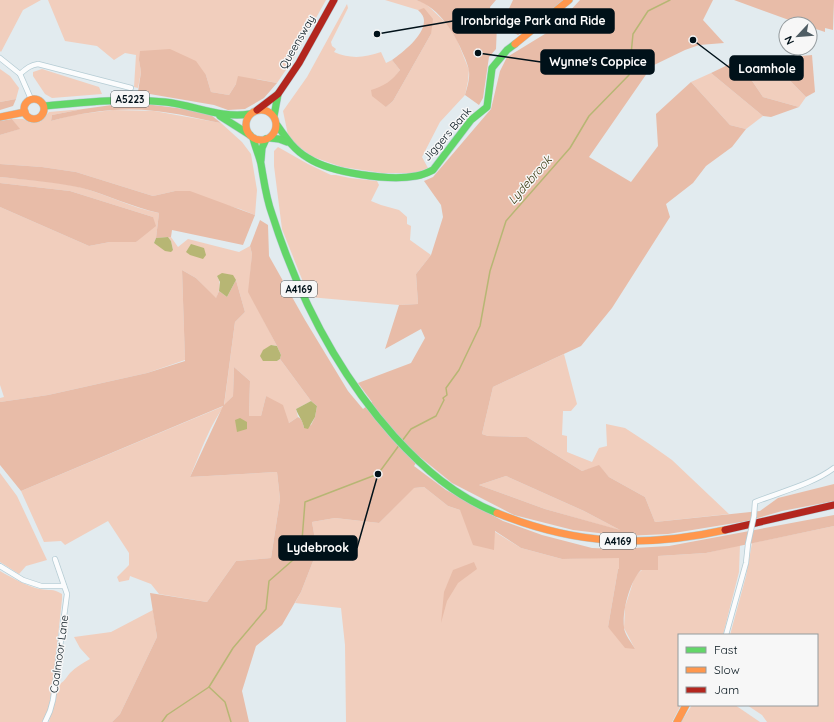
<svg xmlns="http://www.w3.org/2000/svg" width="834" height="722" font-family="Quicksand,sans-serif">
  <rect width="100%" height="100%" fill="#e2ebef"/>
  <g fill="#f1cebd">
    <path d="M0,0H41L23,10L1,52L0,51Z"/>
    <path d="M48,0H326L292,61L277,83L257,79L236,84L229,95L211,92L206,75L139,60L141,72L138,88L134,87L136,55L125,53L114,60L97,46L65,41Z"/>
    <path d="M385,0H416L425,3L447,24L457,40L469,70L468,81L465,95L440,122L422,157L428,168L416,173H382L342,167L313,157L295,144L288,135L283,111L307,77L347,4L348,8L331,42L332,46L336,49L334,52C350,59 364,58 381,52L386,63L392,60L400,70L395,77L383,87L386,107L393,101L431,34L424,9L418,10Z"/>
    <path d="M769,59L806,97L799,107L763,97L738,60Z"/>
    <path d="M0,69L10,76L19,88L16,99L0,102Z"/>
    <path d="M42,69L99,87L102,94L52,98L45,94L33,76V72Z"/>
    <path d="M711,73L763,116L746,129L730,125L691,82Z"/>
    <path d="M83,109L52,115L51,121L73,115L113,110L154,111L221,123L242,142L251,154L257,190L255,215L240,209L175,191L153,196L76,172L42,167L0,164V135L19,129L12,119H23L31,123L40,122L49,112Z"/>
    <path d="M278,147L308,164L331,175H336L350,178L377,181L379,185L371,201L381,205L399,210L407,217V224L411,226L410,240L431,255L416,274L418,304L399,305L309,297L282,229L274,166V151Z"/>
    <path d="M0,177C27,180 56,181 83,188C108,195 132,208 159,213L156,238L154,243L173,250L171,241L168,237H171L178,247L188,239L239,252L250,246L252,254L249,292L277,346L271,345L263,361H277L280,359L311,401L296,409L298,417L289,423L266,396L261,416H249L250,381L234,367L233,396C212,417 202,449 190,477L277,472L280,499L271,558L236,561L207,602L159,594L151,584L130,576L129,580L119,582L117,577L129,565V553L108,521L65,545L61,541L44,542L21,491L224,406L235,322L245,312L236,280L217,276C222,284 219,291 216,299L196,278L182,270L185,360L147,373L48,395L0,402V398L4,397L0,385V207L89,246L110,242H136L153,217L70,191L0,183Z"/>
    <path d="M564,354L577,404L571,411H563L562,435L567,436V452L592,462L599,448L607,446L606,424L625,428L648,443L672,460L729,514L655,522L645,497L609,477L599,466L582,471L527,437L488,436L482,434L493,387Z"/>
    <path d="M0,473L17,496L47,560L26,566L19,574L0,562Z"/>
    <path d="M506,476L584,511L622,531L545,509L479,485Z"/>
    <path d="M424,487L448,506L460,510L521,548L562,559L619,557V569H618L608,627L635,649L624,628L625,607L635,576L658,556L706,553L740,545L739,572L723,635H679V705H681L672,722H346L345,645L341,608L295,603L301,592L317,551L312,522L335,518L379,523L413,488Z"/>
    <path d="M834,526V722H767L762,715L747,705H817V635H730L746,576L752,543Z"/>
    <path d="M0,571C10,577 29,587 40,589C49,591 53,588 62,594V599L53,684L48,712L43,722H0Z"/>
    <path d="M153,610L157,637L120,714L112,722H49L58,685C64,682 66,678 70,673C76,667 83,663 90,659L80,648L74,637L111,632Z"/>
    <path d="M692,705H735L760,722H681Z"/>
  </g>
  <g fill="#e8bca8" fill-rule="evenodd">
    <path d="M416,0H496L490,7L492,19L491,26L497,25L496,49L489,57L483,98L479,105L465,95C467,88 470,79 469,71C468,66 466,60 464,56C455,34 440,8 416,0Z"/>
    <path d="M513,0H563L534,24L518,35L501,26Z"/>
    <path d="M580,0H713L703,20L724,43L699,45L685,50L652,66L589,157L631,182L658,146L656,114L691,82L730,125L746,129L732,147L706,166L693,183L666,204L670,217L612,308L581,346L493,387L482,434L488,436L527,437L582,471L599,465L609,477L645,497L655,522L760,511L778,498L834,484V501L782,511L747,521L668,534L624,536L573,530L514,515L452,483L420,457L414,466L446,490L503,521L542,535L592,548L616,549L669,546L834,515V526L706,553L658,556V570H641C630,581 622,611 624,627C624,634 632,643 635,649L625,648L608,627L618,569H619V558L562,559L521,548L495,531L494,550L473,545L460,510L448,506L424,487L414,488L379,523L335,518L312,522L317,551L301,592L282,625L256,646L242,691L249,722H112L120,714L157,637L150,593L207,602L236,561L271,558L280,499L277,472L190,477L223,406L21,491L0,465V402L48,395L147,373L185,361L182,270L196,278L216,298L219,291L227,297L236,280L245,312L235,322L224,405L233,396L234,367L250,381L249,416H261L266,396L283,405L289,423L298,417C302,419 303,423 304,428L311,425L315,417L317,406L311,401L280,359L281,355L277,346L248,292L252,254L250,246L260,220L268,225L269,256L305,320L348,391L363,409L372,402L358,383L411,363L425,338L421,329L385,349L399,305L418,304L416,274L431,255L443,217L441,205L424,181L433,177L491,109L500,71L507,57L553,29ZM506,476L584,511L620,530L545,509L479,485Z"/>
    <path d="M734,0H834L833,30L825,28V32L810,27V24H800Z"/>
    <path d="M424,8L433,19L431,34L393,101L386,107L372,96L371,90C384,86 392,81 400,70L392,60C403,52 424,36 424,21C424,16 421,13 418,10Z"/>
    <path d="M170,49L196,61L206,75L211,92L229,95L236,84L238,76L277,83L264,98L245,109L228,110L214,105L138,92L141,72L139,60L140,51Z"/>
    <path d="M812,55L815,92L806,97L769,59Z"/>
    <path d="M738,60L763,97L799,107L771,117L763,116L711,73Z"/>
    <path d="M16,99L13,106L0,110V102Z"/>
    <path d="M119,104L153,105L185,109L211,115L221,123C199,119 177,113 155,111C120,107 84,112 51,121L52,115L83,109Z"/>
    <path d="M12,119L20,129L0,135V121Z"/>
    <path d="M0,164L42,167L76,172L153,196L175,191H190L255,215L243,245L172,230L171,237L156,238L159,213C132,207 108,195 82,188C56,182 27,180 0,177Z"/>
    <path d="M0,183L70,191L153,217L156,226L136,242H110L89,246L0,207Z"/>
    <path d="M474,562L477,569L458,583L447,601L441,623L444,592L453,570Z"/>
  </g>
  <g fill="#b7b674">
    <path d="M168,237L171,241L173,250L171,252L165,251L154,243L156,238Z"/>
    <path d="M191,244L204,248L206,255L203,259L190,255L186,252Z"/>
    <path d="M222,273L233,275L236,280L227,297L219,291L220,282L217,276Z"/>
    <path d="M271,345L277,346L281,355L280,359L277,361H263L260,356L263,350Z"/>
    <path d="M311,401L317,406L315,417L308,429L304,428C303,420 298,416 296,409Z"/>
    <path d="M240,418L247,422V429L237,432L235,420Z"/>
  </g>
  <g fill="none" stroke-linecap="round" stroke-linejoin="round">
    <g stroke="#b7b674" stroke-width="1.5">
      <path d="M402,441L411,429L436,416L444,400L443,398L447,395L446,388L459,370L480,326L490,271L506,221L570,148L589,116L629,75L633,34L648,11L670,0"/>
      <path d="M209,687L225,702L231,722"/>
      <path d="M162,722L167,715L209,687L233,648L266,609L269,581L301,553L305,502L378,474L400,444"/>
    </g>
    <g stroke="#b5ccd4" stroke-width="6">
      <g id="street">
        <path d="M0,58L20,74L31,99"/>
        <path d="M20,74C26,69 30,65 38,64L131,88"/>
        <path d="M754,516L755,502C780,492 813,484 834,468"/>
        <path d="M0,566L23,580L41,586H64"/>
        <path d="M726,635L746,563L748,544"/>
        <path d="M45,722L50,711L53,700L67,594L55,559"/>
      </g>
    </g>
    <g stroke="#b5ccd4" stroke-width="8">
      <g id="fast">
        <path d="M45,106C85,102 125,98 165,102C194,105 221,119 250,114"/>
        <path d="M220,116L250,135"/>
        <path d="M274,116L278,94"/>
        <path d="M277,125C286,138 294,150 308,158C331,173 389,181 416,176C422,175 427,173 433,170L471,120L487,107L492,68L507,50L515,44"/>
        <path d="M253,138C255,147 259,155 261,164C264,181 266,198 272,214C298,296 337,372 394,436C424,469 455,496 497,513"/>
        <path d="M270,138L279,139L287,142"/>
        <path d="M261,160L262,148L266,139"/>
      </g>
    </g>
    <g stroke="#b5ccd4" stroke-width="8">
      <g id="slow">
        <path d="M515,44L569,0"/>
        <circle cx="34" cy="109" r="10"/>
        <circle cx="261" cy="125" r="15"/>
        <path d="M0,117L25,112"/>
        <path d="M497,513C575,545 644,548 725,530"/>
        <path d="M677,722L686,705"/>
      </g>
    </g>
    <g stroke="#b5ccd4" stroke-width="8">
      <g id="jam">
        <path d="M257,110L278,94L299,63L334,0"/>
        <path d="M725,530L834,505"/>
      </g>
    </g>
    <use href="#street" stroke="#fbfcfd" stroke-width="4.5"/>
    <use href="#fast" stroke="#63d668" stroke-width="7"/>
    <use href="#slow" stroke="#ff974d" stroke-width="7"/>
    <use href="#jam" stroke="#b3261e" stroke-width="7"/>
    <g stroke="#b5ccd4" stroke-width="6" stroke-linecap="butt">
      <path id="street-bridge" d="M748,544L754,516"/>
    </g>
    <use href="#street-bridge" stroke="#fbfcfd" stroke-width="4.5"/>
  </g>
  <g text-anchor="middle" stroke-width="3" stroke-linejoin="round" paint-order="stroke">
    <g fill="#f7f7f7" stroke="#4a565c" stroke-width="1">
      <rect x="111" y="91" width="38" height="16" rx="3"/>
      <rect x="281" y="281" width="36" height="16" rx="3"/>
      <rect x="600" y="533" width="36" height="16" rx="3"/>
    </g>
    <g font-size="10" font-weight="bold" fill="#001119">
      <text x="130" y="103">A5223</text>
      <text x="299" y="293">A4169</text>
      <text x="618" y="545">A4169</text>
    </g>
    <g font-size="11" fill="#001119" stroke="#f7f7f7">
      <text transform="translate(297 42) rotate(-60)" y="4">Queensway</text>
      <text transform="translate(447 134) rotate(-49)" y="4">Jiggers Bank</text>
      <text transform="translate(59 654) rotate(-82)" y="4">Coalmoor Lane</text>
    </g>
    <g font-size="12" font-style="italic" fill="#38360c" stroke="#f7f7f7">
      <text transform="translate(530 180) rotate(-49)" y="4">Lydebrook</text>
    </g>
  </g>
  <path fill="none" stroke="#001119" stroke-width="1.5" d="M377 34L453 21M478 53L541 62M693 40L730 68M378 474L357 548"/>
  <g fill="#001119" stroke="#f7f7f7" stroke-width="1.5">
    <circle cx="377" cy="34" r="4"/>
    <circle cx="478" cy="53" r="4"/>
    <circle cx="693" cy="40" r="4"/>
    <circle cx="378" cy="474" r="4"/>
  </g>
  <g fill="#001119" stroke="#001119" stroke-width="1.5">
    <rect x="453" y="9" width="161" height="24" rx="4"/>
    <rect x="541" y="50" width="113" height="24" rx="4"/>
    <rect x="730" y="56" width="73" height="24" rx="4"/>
    <rect x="279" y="536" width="78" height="24" rx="4"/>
  </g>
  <g font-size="12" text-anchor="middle" font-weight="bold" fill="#fff">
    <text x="533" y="25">Ironbridge Park and Ride</text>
    <text x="598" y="66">Wynne's Coppice</text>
    <text x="767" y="73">Loamhole</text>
    <text x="318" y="552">Lydebrook</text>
  </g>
  <rect x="678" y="634" width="140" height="72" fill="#f7f7f7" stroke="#949b9e"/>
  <rect x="686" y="647" width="20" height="6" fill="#63d668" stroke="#949b9e"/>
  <text x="714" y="654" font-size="12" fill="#001119">Fast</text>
  <rect x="686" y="667" width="20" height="6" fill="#ff974d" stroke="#949b9e"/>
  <text x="714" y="674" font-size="12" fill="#001119">Slow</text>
  <rect x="686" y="687" width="20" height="6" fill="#b3261e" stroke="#949b9e"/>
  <text x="714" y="694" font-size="12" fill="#001119">Jam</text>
  <g transform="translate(798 36) rotate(244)"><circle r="19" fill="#f7f7f7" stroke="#949b9e"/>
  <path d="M0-3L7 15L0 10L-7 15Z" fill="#4f5d64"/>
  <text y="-6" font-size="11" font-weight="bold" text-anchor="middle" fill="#001119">N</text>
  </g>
</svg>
